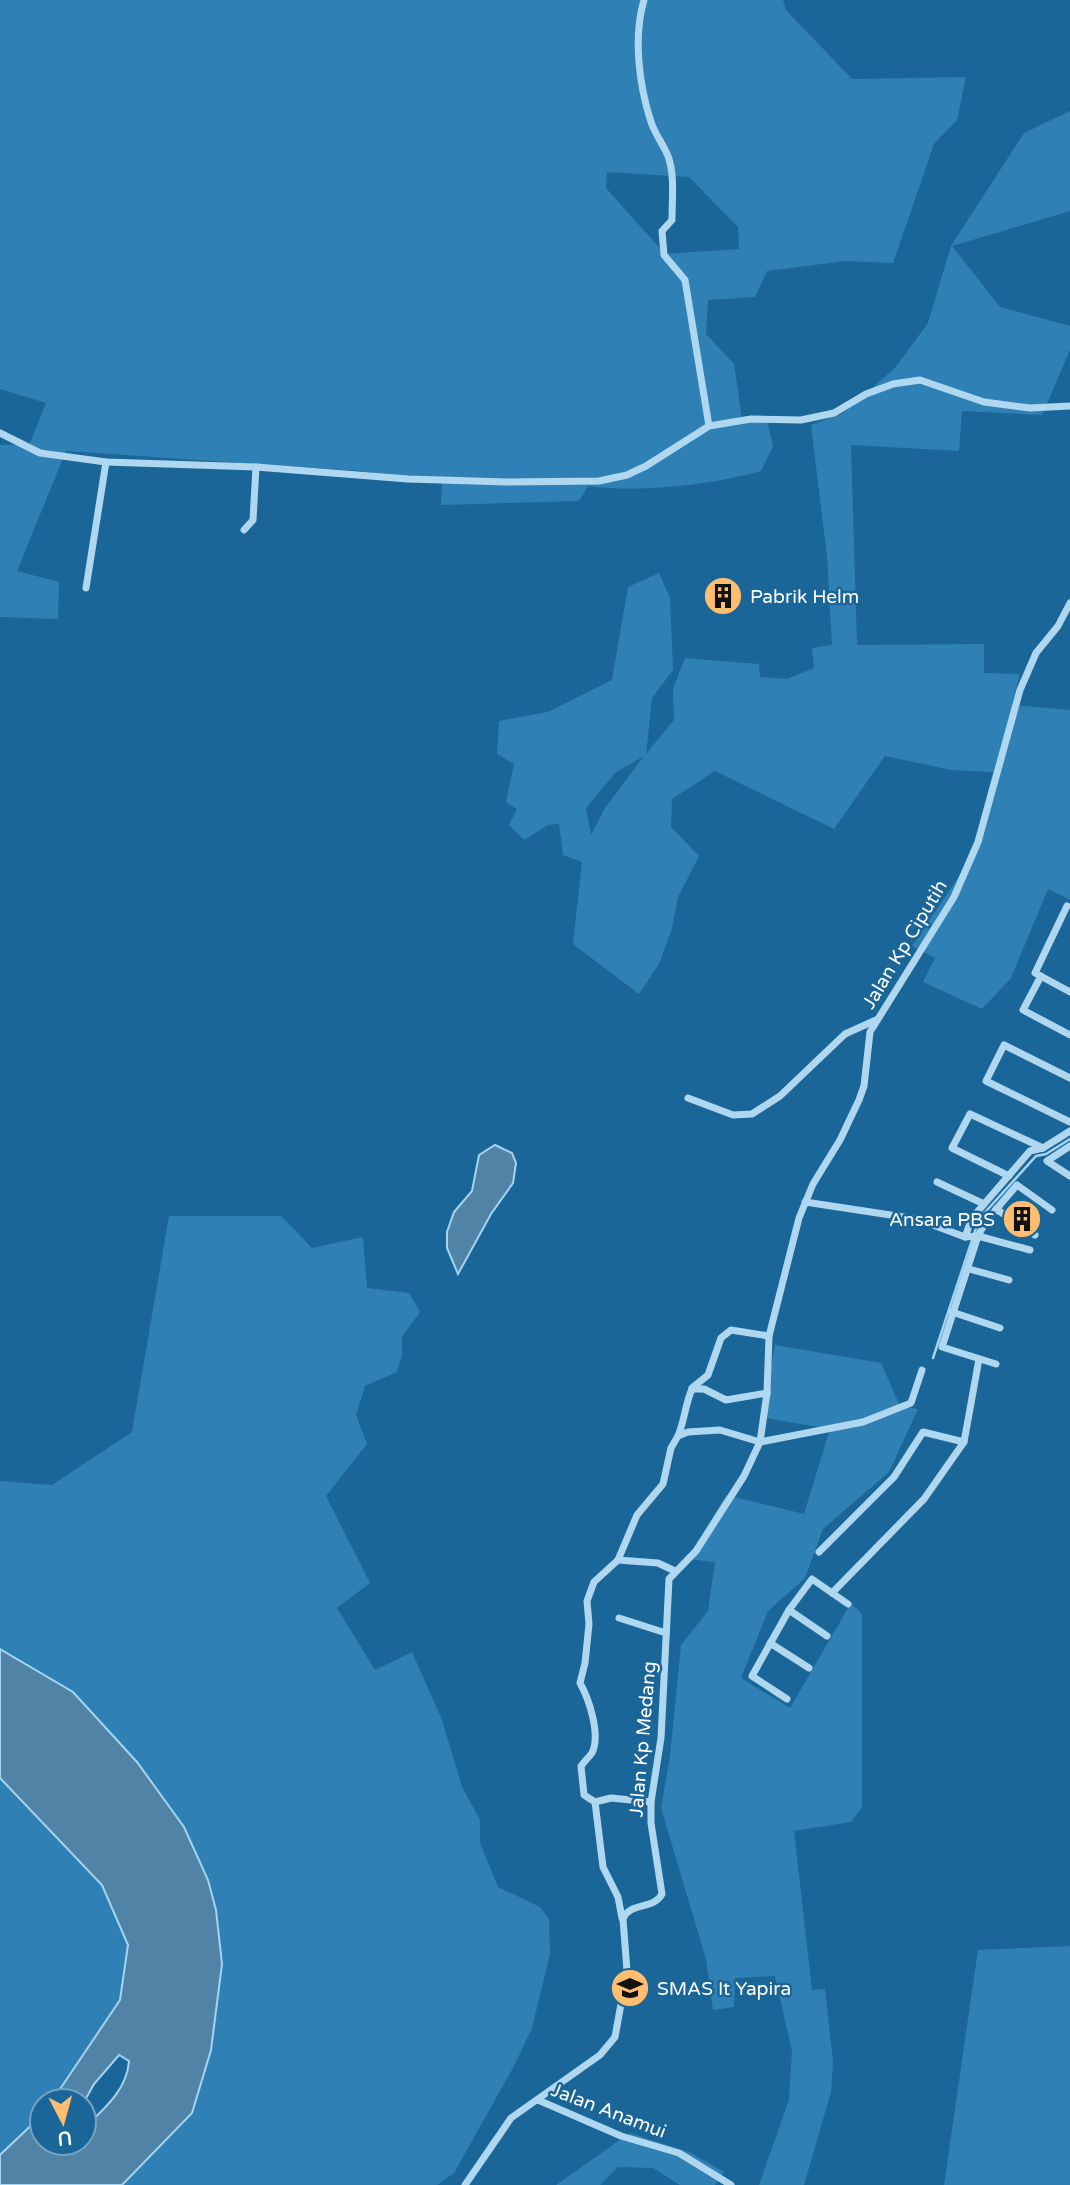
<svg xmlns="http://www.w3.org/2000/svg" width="1070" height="2185" font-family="'Varela Round',sans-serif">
  <rect width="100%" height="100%" fill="#1b6698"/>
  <g fill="#2f81b5" fill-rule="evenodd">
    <path d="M0,0H783L786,10L852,79L966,77L957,120L934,144L893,263L845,261L767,271L755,297L708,300L706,334L734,364L742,419H767L773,446L761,471C710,485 641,493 588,486L579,501L441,505L442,482L360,471L66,451L17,571L59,582L58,619L0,617V445H29L46,403L0,389ZM607,172L689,177L738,227L739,249L665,254L606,188Z"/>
    <path d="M1070,111V211L952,246L1000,307L1070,326V350L1042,415L962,411L959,451L851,445L857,645L984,644V673L1020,674L1012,705L1070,710V900L1048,889L1011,978L982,1009L923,982L935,958L912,946L970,860L993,772L951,770L885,756L834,829L715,771L672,799L671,827L699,856L678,897L672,928L659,964L639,994L573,944L582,862L563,855L559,824L548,825L524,840L509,825L517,809L506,802L514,764L497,754L499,721L548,712L612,680L628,587L659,573L670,598L673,670L652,698L646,754L674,720L673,689L685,658L759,664L760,677L787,679L814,668L812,648L832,645L827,556L811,425L843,413L895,368L928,323L951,246L1024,133ZM644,756L605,808L591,835L586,808L615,773Z"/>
    <path d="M169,1216H281L312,1248L363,1237L367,1288L409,1293L420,1312L402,1337V1355L397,1372L365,1386L356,1415L367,1444L326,1496L370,1583L337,1608L375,1670L412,1652L442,1720L462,1787L480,1820V1843L498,1887L540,1907L549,1919L550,1954L532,2028L514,2066L454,2173L437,2185H122L192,2113L211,2050L222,1964L216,1910L184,1827L137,1762L73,1692L0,1649V1481L52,1485L132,1432Z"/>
    <path d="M775,1345L881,1363L900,1406L918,1409L889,1472L823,1529L805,1578L768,1611L741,1678L790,1708L851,1603L862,1614V1807L851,1822L794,1831L812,1990L825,1989L833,2062L831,2092L804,2185H759L789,2100L792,2051L775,1976L735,1978L734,2007L713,2010L706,1959L661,1808L670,1756L681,1645L708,1611L715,1562L688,1559L726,1495L804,1514L830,1429L761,1417Z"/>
    <path d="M0,1778L102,1885L128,1945L120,2000L52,2101H42C42,2126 18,2139 0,2155Z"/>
    <path d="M1070,1946V2185H944L978,1950Z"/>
    <path d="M630,2133L691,2153L724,2172L715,2185H680L653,2168L618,2167L600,2185H556Z"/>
  </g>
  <g fill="#5083a5" stroke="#a3d5f2" stroke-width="2">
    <path d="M495,1145L512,1153L516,1163L513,1183L491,1214L458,1274L447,1248V1232L454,1212L472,1191L479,1155Z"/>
    <path d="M0,1649L73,1692L137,1762L184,1827L208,1880L216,1910L222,1964L211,2050L192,2113L122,2185H0V2155L42,2115V2143H84V2128C104,2109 127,2090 129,2061L119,2055L94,2084L84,2102L52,2101L120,2000L128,1945L102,1885L0,1778Z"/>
  </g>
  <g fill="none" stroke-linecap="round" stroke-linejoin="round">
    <path stroke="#a3d5f2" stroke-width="2.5" d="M933,1358L979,1219L1036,1156L1046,1154L1070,1139"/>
    <g stroke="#b0d7f0" stroke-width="7">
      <path d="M644,0C633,37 639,85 651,122C655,134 663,144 668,156C675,175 672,199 672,220L662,231L664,255L685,280L709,426"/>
      <path d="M0,433L40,453L106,462L256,467L408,479L507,482L599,481L627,475L646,466L709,426L751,419L801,420L834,413L866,394L893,384L920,380L984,402L1030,408L1070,406"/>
      <path d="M244,530L253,520L256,467"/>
      <path d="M86,588L106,462"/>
      <path d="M1067,906L1035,973L1070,992"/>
      <path d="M1041,976L1023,1010L1070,1035"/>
      <path d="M1070,1078L1004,1045L986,1081L1070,1122"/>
      <path d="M688,1098L733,1115L752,1114L780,1096L845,1034L876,1020"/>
      <path d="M1070,1146L1047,1161L1070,1176"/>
      <path d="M1009,1176L952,1148L970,1114L1043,1148"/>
      <path d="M937,1182L984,1204"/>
      <path d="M805,1202L917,1219L965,1237L972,1218L1030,1151L1043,1148L1070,1131"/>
      <path d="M996,1209L1035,1235"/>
      <path d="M965,1237L978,1236L1030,1250"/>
      <path d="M969,1269L1009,1280"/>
      <path d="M952,1312L1000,1328"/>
      <path d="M996,1364L942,1347L978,1236L986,1221L1017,1185L1052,1210"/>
      <path d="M692,1388L708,1375L721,1338L731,1330L769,1336"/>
      <path d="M678,1436C685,1419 685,1405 692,1389H704L726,1400L767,1393"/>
      <path d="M819,1552L894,1477L923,1432L964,1442"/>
      <path d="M618,1560L658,1563L675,1571"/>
      <path d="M832,1593L924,1499L964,1442L979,1359"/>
      <path d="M789,1610L827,1636"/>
      <path d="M619,1618L666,1633"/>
      <path d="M770,1643L809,1668"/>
      <path d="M787,1699L752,1676L789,1610L812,1579L848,1604"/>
      <path d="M595,1802L611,1798L651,1802"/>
      <path d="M622,1918L618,1897L603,1867L595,1802L584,1795L581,1766C584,1762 589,1757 592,1753C601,1735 589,1699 580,1683L585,1663L589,1624L587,1601L594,1582L618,1560L637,1515L663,1484L671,1448L678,1436L688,1432L720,1430L760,1442L863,1422L911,1403L922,1370"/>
      <path d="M538,2100L621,2136L679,2153L731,2185"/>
      <path d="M465,2185L511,2118L600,2055L615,2037L627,1971L623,1919C629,1902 654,1910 662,1894L651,1823V1802L661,1738L669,1579L696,1551L744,1476L760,1442L767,1393L769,1336L799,1218L813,1184L840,1140L859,1100L864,1086L870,1032L954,897L978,842L1020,690L1036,653L1058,626L1070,603"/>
    </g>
  </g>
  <defs>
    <g id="building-disc" transform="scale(2.0125)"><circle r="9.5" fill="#ffbe6f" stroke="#1b6698"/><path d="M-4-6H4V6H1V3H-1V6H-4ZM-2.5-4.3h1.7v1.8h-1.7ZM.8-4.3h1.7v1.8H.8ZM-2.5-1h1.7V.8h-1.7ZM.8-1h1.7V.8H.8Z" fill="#111"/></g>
    <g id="school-disc" transform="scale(2.0125)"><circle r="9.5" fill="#ffbe6f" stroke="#1b6698"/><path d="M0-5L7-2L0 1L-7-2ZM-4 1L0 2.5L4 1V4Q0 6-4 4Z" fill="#111"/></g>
  </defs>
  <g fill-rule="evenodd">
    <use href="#building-disc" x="723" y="596"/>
    <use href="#building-disc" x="1022" y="1219"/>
    <use href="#school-disc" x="630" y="1988"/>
  </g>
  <g text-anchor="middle" stroke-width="5" stroke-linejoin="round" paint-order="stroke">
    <g font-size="19" fill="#fff" stroke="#1b6698" text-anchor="start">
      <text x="750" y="603">Pabrik Helm</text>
      <text x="995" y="1226" text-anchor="end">Ansara PBS</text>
      <text x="657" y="1995">SMAS It Yapira</text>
    </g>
    <g font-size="19" fill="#fff" stroke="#1b6698">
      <text transform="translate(904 944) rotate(-59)" y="7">Jalan Kp Ciputih</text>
      <text transform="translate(642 1739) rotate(-85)" y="7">Jalan Kp Medang</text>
      <text transform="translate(609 2110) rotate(21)" y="7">Jalan Anamui</text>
    </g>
  </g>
  <g transform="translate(63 2122) rotate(174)"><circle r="33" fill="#1b6698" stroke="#76a3c1" stroke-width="2"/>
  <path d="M0-5L12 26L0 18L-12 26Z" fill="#ffbe6f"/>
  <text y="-10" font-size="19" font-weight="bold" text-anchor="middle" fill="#ffffff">U</text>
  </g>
</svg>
